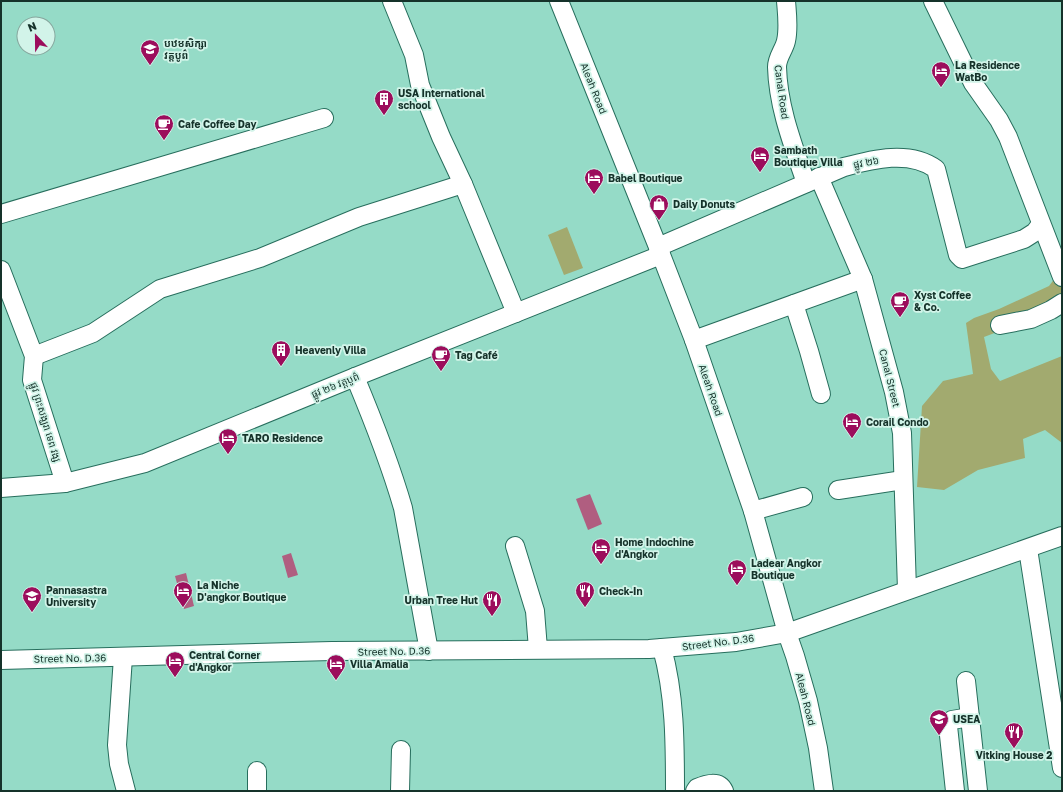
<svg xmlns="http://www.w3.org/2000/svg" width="1063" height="792" font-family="'Golos Text','Noto Sans Khmer',sans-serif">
  <rect width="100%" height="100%" fill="#95dbc7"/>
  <g fill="#a2aa6f">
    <path d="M567,227L583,268L564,275L548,235Z"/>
    <path d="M1058,274L1062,284V307L984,337L991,369L1000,381L1062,356V443L1045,430L1023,439L1025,458L978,470L944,490L917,487L922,406L943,381L973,374L966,323L974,318L999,309L1049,286Z"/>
  </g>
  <g fill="#b05e80">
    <path d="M590,494L602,524L588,530L576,499Z"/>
    <path d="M291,553L298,575L288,578L282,556Z"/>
    <path d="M186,573L194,606L184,609L175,576Z"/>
  </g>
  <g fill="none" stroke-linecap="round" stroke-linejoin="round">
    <g stroke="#276e5d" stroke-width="20">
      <g id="minor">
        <path d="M392,1L414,55L420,85L441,137L463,184L516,313"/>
        <path d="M559,1L658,247L694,340L753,511L787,633L795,656L808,701L818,748L824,791"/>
        <path d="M786,1C787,14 789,28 786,41C784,50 777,57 777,67C778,107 793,145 806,183"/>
        <path d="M933,1L973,83L999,120L1008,137L1062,277"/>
        <path d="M819,177L863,279L894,392L902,433L907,590"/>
        <path d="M1,214L324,118"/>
        <path d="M658,247L844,167C873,159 910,150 936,169L958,255L962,259L1024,239L1035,232L1041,224"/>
        <path d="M1,270L34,356L32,380L65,483"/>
        <path d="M794,304L809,351L821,394"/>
        <path d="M1000,325L1031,319L1051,310L1062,303"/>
        <path d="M694,340L863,279"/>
        <path d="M34,356L93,333L160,289L260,258L359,217L463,184"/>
        <path d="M355,377C373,420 390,463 403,508L429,651"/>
        <path d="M1,488L65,483L145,463L355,377L661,255"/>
        <path d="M838,490L903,480"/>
        <path d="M753,511L803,497"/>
        <path d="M515,546L535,611L538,649"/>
        <path d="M1028,549L1062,768"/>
        <path d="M662,648C675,695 675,743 675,791"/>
        <path d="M123,657L117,745L119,764L126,791"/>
        <path d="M1,660L332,651L649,649L736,642L787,633L1062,536"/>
        <path d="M966,681L978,791"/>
        <path d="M257,771V791"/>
        <path d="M400,791L401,750"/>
        <path d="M695,791L697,788C706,784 719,780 724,791"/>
        <path d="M955,791L948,726L949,722L952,720L970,717"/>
      </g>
    </g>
    <use href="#minor" stroke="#fff" stroke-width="18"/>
  </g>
  <defs>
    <g id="school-pin" transform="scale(1)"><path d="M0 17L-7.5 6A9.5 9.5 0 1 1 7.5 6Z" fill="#9c0d5c" stroke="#d2f4e9"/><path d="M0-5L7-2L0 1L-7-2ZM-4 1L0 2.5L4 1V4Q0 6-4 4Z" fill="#fff"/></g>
    <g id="hotel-pin" transform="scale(1)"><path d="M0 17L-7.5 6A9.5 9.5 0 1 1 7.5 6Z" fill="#9c0d5c" stroke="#d2f4e9"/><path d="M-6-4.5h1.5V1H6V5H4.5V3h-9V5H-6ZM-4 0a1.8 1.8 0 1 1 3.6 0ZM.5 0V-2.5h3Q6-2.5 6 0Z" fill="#fff"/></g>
    <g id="building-pin" transform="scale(1)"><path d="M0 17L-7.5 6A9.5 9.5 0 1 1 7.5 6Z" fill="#9c0d5c" stroke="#d2f4e9"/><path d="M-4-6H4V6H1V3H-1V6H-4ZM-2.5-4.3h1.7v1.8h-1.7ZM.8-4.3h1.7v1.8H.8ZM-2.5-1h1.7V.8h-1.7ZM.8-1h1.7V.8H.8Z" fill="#fff"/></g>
    <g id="cafe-pin" transform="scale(1)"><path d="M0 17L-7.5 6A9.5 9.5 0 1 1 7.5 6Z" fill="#9c0d5c" stroke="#d2f4e9"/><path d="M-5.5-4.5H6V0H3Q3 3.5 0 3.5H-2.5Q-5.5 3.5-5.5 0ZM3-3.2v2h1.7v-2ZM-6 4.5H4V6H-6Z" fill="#fff"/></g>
    <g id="shop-pin" transform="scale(1)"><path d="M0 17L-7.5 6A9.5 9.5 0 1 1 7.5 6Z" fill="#9c0d5c" stroke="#d2f4e9"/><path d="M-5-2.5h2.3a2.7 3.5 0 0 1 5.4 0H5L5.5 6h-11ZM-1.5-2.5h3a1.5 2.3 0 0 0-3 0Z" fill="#fff"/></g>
    <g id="restaurant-pin" transform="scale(1)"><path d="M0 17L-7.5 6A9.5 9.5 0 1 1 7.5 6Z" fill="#9c0d5c" stroke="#d2f4e9"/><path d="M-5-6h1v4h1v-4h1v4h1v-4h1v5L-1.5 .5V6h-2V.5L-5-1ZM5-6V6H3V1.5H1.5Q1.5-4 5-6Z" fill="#fff"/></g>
    <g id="university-pin" transform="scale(1)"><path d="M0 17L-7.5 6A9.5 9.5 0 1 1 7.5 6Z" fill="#9c0d5c" stroke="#d2f4e9"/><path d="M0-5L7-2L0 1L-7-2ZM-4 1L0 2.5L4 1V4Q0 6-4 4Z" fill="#fff"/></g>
  </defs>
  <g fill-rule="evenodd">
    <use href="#school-pin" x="150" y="49"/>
    <use href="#hotel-pin" x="941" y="71"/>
    <use href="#building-pin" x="384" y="99"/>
    <use href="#cafe-pin" x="164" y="124"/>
    <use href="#hotel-pin" x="760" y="156"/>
    <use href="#hotel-pin" x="594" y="178"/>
    <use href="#shop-pin" x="659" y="204"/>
    <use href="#cafe-pin" x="900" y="301"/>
    <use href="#building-pin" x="281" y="350"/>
    <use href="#cafe-pin" x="441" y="355"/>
    <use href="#hotel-pin" x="852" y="422"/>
    <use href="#hotel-pin" x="228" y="438"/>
    <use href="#hotel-pin" x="601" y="548"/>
    <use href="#hotel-pin" x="737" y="569"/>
    <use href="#hotel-pin" x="183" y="591"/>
    <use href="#restaurant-pin" x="585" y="591"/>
    <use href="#university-pin" x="32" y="596"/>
    <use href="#restaurant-pin" x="492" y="600"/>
    <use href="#hotel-pin" x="175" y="661"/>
    <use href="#hotel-pin" x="336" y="664"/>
    <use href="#university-pin" x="939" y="719"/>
    <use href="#restaurant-pin" x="1014" y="732"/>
  </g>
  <g text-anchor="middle" stroke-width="3.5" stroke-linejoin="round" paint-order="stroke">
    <g font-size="10" font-weight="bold" fill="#15322a" stroke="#d2f4e9" text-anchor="start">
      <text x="164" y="47">បឋមសិក្សា<tspan x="164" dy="12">វត្តបូព៌</tspan></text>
      <text x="955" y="69">La Residence<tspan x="955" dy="12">WatBo</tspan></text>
      <text x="398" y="97">USA International<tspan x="398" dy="12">school</tspan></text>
      <text x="178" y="128">Cafe Coffee Day</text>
      <text x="774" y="154">Sambath<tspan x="774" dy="12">Boutique Villa</tspan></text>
      <text x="608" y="182">Babel Boutique</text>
      <text x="673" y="208">Daily Donuts</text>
      <text x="914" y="299">Xyst Coffee<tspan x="914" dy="12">&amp; Co.</tspan></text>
      <text x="295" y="354">Heavenly Villa</text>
      <text x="455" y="359">Tag Café</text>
      <text x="866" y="426">Corail Condo</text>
      <text x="242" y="442">TARO Residence</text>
      <text x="615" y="546">Home Indochine<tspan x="615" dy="12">d'Angkor</tspan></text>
      <text x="751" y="567">Ladear Angkor<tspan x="751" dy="12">Boutique</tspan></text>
      <text x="197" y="589">La Niche<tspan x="197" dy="12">D'angkor Boutique</tspan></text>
      <text x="46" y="594">Pannasastra<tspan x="46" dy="12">University</tspan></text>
      <text x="599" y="595">Check-In</text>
      <text x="478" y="604" text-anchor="end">Urban Tree Hut</text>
      <text x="189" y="659">Central Corner<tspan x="189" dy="12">d'Angkor</tspan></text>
      <text x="350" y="668">Villa Amalia</text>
      <text x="953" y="723">USEA</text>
      <text x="1014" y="759" text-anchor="middle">Vitking House 2</text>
    </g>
    <g font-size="10" fill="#15322a" stroke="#d2f4e9">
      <text transform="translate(594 88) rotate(68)" y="4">Aleah Road</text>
      <text transform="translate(782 92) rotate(82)" y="4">Canal Road</text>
      <text transform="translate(866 162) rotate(-11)" y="4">ផ្លូវ ២៦</text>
      <text transform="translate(890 378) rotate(76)" y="4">Canal Street</text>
      <text transform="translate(335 385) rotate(-22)" y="4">ផ្លូវ ២៦ វត្តបូព៌</text>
      <text transform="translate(711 390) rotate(71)" y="4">Aleah Road</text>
      <text transform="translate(46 422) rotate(73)" y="4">ផ្លូវ ព្រះសង្ឃរា ទេព វង្ស</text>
      <text transform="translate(718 642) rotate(-7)" y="4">Street No. D.36</text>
      <text transform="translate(394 651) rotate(-1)" y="4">Street No. D.36</text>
      <text transform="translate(70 658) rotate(-1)" y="4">Street No. D.36</text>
      <text transform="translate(806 699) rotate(76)" y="4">Aleah Road</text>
    </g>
  </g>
  <rect width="1063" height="792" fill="none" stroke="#15322a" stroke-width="4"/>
  <g transform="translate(36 36) rotate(338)"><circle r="19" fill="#d2f4e9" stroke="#86a69d"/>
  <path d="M0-3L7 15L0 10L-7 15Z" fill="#9c0d5c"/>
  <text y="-6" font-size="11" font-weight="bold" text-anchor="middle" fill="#15322a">N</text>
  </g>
</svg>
